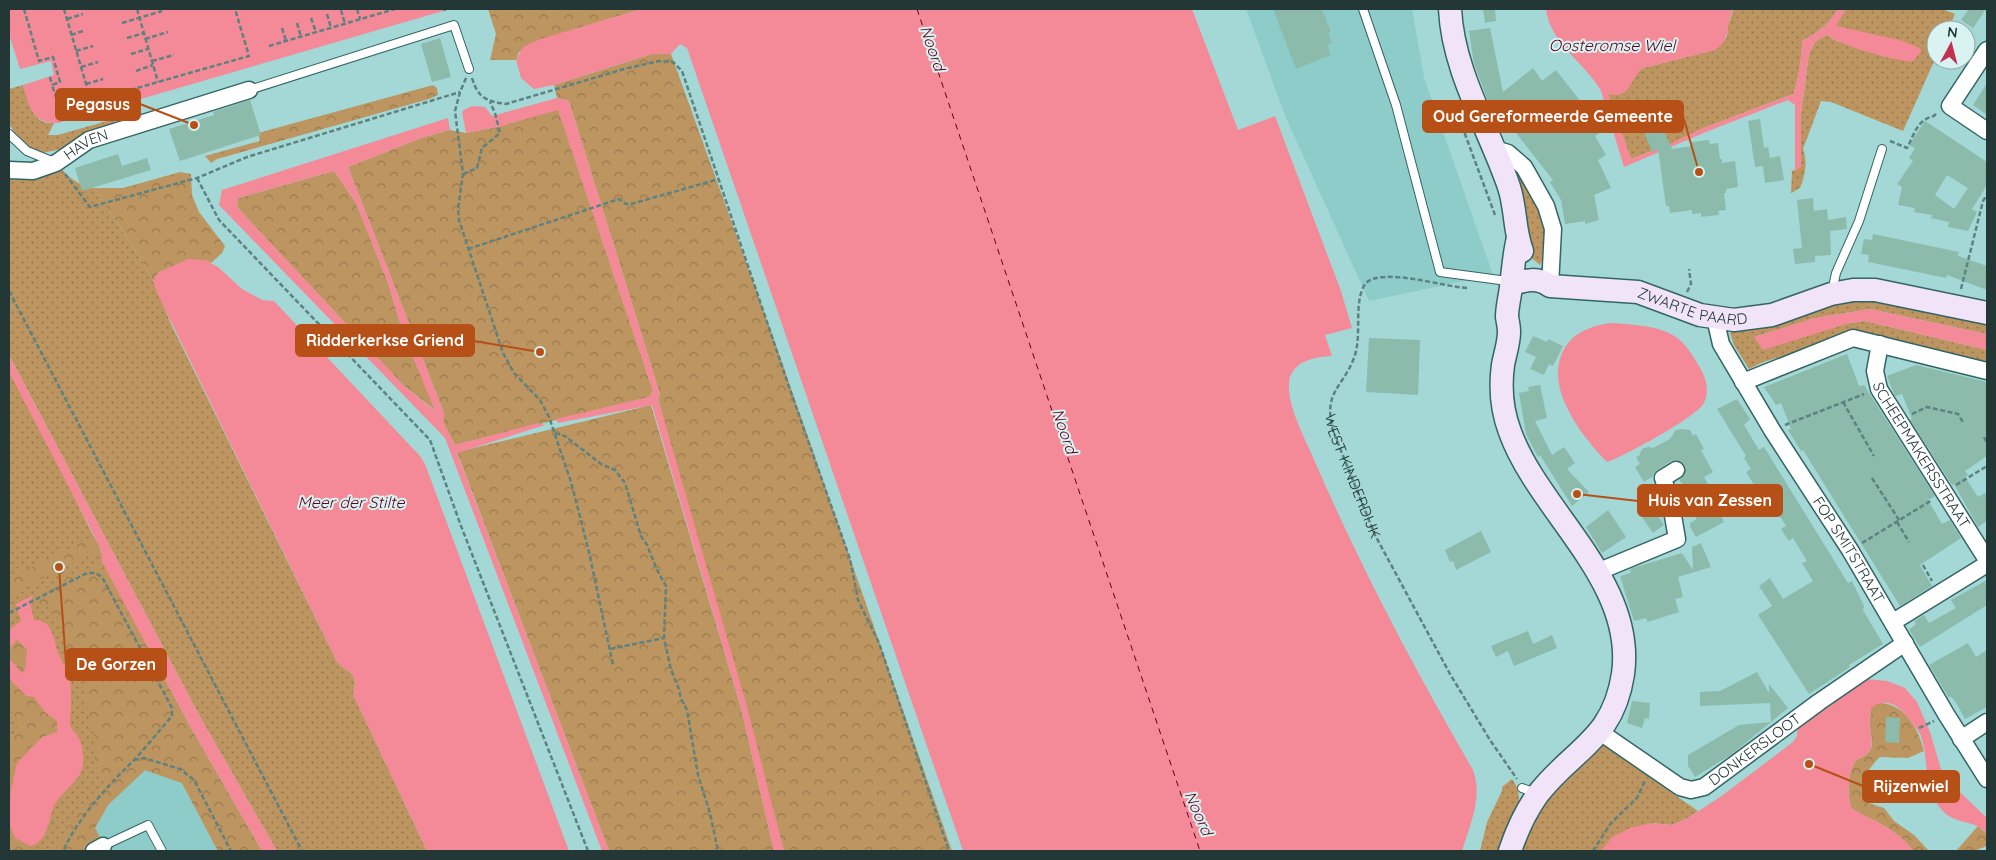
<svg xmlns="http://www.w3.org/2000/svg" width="1996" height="860" font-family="Quicksand,sans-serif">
  <defs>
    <pattern id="grass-dots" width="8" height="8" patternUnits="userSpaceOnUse" patternTransform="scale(1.25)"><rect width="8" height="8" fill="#bd9560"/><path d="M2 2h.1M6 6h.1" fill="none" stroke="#997a50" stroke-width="1.8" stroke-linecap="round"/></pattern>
    <pattern id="forest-crowns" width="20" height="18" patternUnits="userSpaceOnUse" patternTransform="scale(1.25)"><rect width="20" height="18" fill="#bd9560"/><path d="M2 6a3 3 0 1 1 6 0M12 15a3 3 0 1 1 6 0" fill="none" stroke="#997a50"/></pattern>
  </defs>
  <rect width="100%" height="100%" fill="#a3d8d6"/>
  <g fill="#8eccc9">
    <path d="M1246,9H1412L1424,77L1493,275L1369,301L1286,118Z"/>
    <path d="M145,770L182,783L218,851H107L95,828L108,805Z"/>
  </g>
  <g fill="url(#grass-dots)">
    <path d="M1734,9H1838C1830,24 1817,33 1802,41C1803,50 1797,88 1793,94L1701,129L1670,144L1631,159L1608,94L1636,76L1637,72L1643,68L1714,50L1727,37L1728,25Z"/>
    <path d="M1846,9H1942L1955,14L1948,30H1936V57L1903,131L1831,102L1821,101L1803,149C1808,162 1805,176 1800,188L1791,193L1792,171L1801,167V115L1809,54L1815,42L1826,35L1837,41L1890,58L1848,30L1835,26Z"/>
    <path d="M23,85C29,102 32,125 54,123L48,135H58L128,115L61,149L38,154L17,136L9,124V89Z"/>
    <path d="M59,166C68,177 79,186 94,188L141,259L153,281L172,326L336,660C346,675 360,668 353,694L427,851H277L199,715L9,355V179C31,182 40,177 59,166Z"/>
    <path d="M1510,166L1533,194L1545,225L1542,260L1540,265L1528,255Z"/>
    <path d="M1868,299L1987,324V334L1870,309L1815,318L1754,337L1865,321L1987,350V362L1864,332L1763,362L1749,369L1734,345L1730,333C1774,312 1820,306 1868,299Z"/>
    <path d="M9,364L248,851H218L182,783L145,770L108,805L95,828L107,851H9Z"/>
    <path d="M1603,745L1698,811L1688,818L1672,825L1651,823L1601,851H1519L1544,803Z"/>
    <path d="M1512,779C1529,800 1510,829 1502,851H1480L1487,822L1502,791V787Z"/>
  </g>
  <g fill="url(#forest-crowns)">
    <path d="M488,9H642L598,22L519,52L516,60H490L496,34Z"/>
    <path d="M652,54H671L776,345L952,851H784L658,399L660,394L569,101L557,98L554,85Z"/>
    <path d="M433,85L437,88L438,95L429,99L217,159L211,163L205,156L260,141L258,133Z"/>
    <path d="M558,109L653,391L649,397L455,445L444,424V413L348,167L424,137L450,130L466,133L497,127Z"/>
    <path d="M334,171L356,203L388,283L403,333L436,411L402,384L237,207L238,198Z"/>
    <path d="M180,172L191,174L192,195L199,212L225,246L222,253L211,263L205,260L159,272L153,281L141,259L94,188H123Z"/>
    <path d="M651,405L741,708L774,851H609L457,452Z"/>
    <path d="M94,536L101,549L9,595V578Z"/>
    <path d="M102,562L190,726L262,851H218L182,783L145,770L108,805L95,828L100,838L73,851H55L71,823L107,778L97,769L94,756L95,741L93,729L84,696L85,677L81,666L70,652L58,618L48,607L30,602L33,595Z"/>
    <path d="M17,640L27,649L25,670L23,673L9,658V648Z"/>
    <path d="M9,678L34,697L45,712L57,721V732C29,741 15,760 11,789C10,796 11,802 9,809V744L15,735L19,722L9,708Z"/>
    <path d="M1878,703C1904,703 1918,727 1924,751L1908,758L1880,757C1865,772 1861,780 1865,802L1884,808L1894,821L1914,835L1929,851H1913C1899,829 1872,821 1851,808C1847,791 1847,775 1856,760C1875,752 1873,745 1870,728C1869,721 1871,714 1871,707Z"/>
    <path d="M9,822L15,838L30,846L33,851H9Z"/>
    <path d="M1978,826L1987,834V846L1974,851H1956Z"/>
  </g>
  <g fill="#f48a97" fill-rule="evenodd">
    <path d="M9,9H450L58,123C32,124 29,106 23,85L54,75L51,61L20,69L9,34Z"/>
    <path d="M642,9H1192L1238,130L1275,116L1341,291L1352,328L1325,335L1332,356C1314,357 1291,361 1289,383C1287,407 1306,440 1315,462C1361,568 1415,670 1473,770C1483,797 1470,825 1462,851H963L687,48L680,44L671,54H652L554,85L534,89L521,78L516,60L523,47L540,39Z"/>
    <path d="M1546,9H1734C1724,25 1733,39 1715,50L1643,68C1630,77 1632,100 1608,94L1631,159L1670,144L1701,129L1793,94C1797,88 1803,50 1802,41C1817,33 1830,24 1838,9H1846L1836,26L1900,40L1920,48L1921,52L1912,62C1886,58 1848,48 1826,35L1815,42L1809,54L1801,115V167L1795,171V105L1788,100L1706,132L1624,167L1601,91C1585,62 1550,44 1546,9Z"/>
    <path d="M557,98L569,101L660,394L658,399L746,703L784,851H774L741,708L652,405L558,423L556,419L649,397L653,391L558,110L497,127L466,133L462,112C469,105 476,106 485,107L492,116Z"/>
    <path d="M448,118L450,130L424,137L348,167L444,413V424L455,445L538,423L545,425L457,453L609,851H602L445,438L219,205L222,190ZM334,171L356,203L388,283L403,333L435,411L402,384L237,207L238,198Z"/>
    <path d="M188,259L205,260L218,267L242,289L262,300L274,301L420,456L425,464L569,851H427L353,694C360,668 346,675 336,660L159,297L153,281L159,272Z"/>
    <path d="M1870,309L1987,334V350L1865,321L1850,323L1763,350L1754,337L1815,318Z"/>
    <path d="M1613,323C1633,325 1658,325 1676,337C1686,344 1693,356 1699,366C1706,377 1710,391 1704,403C1698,416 1623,457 1607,462C1580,434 1538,380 1569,342C1579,330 1597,324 1613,323Z"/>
    <path d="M9,355L199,715L277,851H262L190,726L102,562L101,549L9,372Z"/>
    <path d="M33,595L30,603L34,620C54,620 53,640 59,655C61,661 66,666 69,672C72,681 71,713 70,724L72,730C84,738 87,766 78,777C71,787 61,794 55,804C47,820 50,841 30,846L15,838L9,822V809L11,790L17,763L42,737L57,732V721L45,712L34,697L26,696L9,678V658L22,673L25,670L27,649L17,640L9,648V630L21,621L16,604Z"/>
    <path d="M1865,679L1887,681L1905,688L1917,702L1930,732L1943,776L1987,818V834C1985,832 1982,828 1979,827C1966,820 1953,823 1941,809C1921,784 1930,762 1921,736C1919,731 1915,727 1912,723C1902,709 1889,695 1871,708C1871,714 1869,722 1870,728C1873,746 1874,752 1856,760C1847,775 1847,791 1851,808C1872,821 1899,829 1913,851H1601L1612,837L1630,828L1651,823L1672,825L1688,818L1723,795L1793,742L1797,736L1798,724Z"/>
  </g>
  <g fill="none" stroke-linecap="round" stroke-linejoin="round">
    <path stroke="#60001d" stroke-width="1" stroke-dasharray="6 5" stroke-linecap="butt" d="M917,9L1200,851"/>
  </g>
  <g fill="#8cbbac" fill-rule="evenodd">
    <path d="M1273,9H1322L1331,32L1328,33L1332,43L1327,45L1331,55L1296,69Z"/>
    <path d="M1483,9H1495L1496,21L1485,23Z"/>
    <path d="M1969,9H1986L1973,28L1961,20Z"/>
    <path d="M1490,28L1503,92L1533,68L1542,81L1556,70L1603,130L1595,136L1606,155L1598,160L1611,188L1594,195L1599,220L1585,224V221L1565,224L1561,200L1550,182L1553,180L1490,100L1488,101L1474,64L1469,31Z"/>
    <path d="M440,38L451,77L432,82L421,44Z"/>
    <path d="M1987,83V115L1973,105Z"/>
    <path d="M250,100L261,135L180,161L169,129L214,115L213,112Z"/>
    <path d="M1658,116L1672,149L1692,146L1691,142L1709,140L1710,144L1718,143L1720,159H1722V163L1735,161L1738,187L1726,189V193H1724L1726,210L1718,211L1719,215L1701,217V213L1692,214V210L1670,213L1669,206H1666L1658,149L1652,152L1644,132L1655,127L1654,117Z"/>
    <path d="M1760,119L1764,148L1768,147L1770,158L1780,156L1784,180L1765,183L1763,166L1755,167L1748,121Z"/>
    <path d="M1925,121L1987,162V185L1972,209L1977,212L1968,231L1948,227L1949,222L1931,218L1932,215L1914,212L1915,208L1898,205L1902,187L1897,184L1913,161L1909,158L1915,148L1909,145ZM1947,175L1968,188L1954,209L1935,195Z"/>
    <path d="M118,154L122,166L147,158L151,170L82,191L75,168Z"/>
    <path d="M1813,198L1814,211L1827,209L1828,220L1846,217L1847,229L1830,231L1831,255L1815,256V262L1795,264L1793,249L1802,248L1797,200Z"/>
    <path d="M1873,234L1959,252L1958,256L1987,266V290L1947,275L1946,278L1868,262L1869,255L1861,254L1864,239L1872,240Z"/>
    <path d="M1533,336L1547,342L1548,339L1563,346L1553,366L1549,364L1544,375L1530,369L1536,357L1525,352Z"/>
    <path d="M1369,338L1420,340L1418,395L1366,392Z"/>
    <path d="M1847,354L1859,386L1864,385L1935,496L1928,500L1942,524L1950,520L1961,538L1920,565L1932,586L1900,606L1803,450L1801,451L1788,430L1791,429L1781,403L1776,405L1764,387Z"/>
    <path d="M1916,365L1987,382V456L1965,471L1968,475L1965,477L1978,497L1987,492V521L1978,527L1954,484L1952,485L1910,420L1912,419L1902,394L1895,396L1887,376Z"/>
    <path d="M1540,385L1547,418L1535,421L1552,455L1564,447L1575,463L1567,469L1589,492L1572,506L1540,455L1538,457L1526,434L1519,393L1529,391L1528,387Z"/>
    <path d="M1737,399L1750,419L1744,425L1759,450L1764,447L1848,583L1852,581L1864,606L1863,610L1883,644L1849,665L1850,667L1809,694L1758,615L1772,606L1759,586L1770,578L1783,599L1813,581L1802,563L1807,561L1793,538L1789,541L1781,529L1786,526L1772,504L1768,507L1746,472L1751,469L1744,458L1746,456L1717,409Z"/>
    <path d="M1682,429L1690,430L1693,436L1696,434L1704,449L1701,450L1713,472L1704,477L1712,491L1709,493L1724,522L1696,537L1690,527V523L1697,519L1688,510L1687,497L1692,494L1679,480L1685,474L1684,464L1676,460L1671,461L1657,470L1653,476L1644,482L1635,467L1640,464L1636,457L1639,456L1642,449L1648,447L1653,448L1670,439L1676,430Z"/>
    <path d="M1652,507L1664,525L1653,533L1641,516Z"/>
    <path d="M1608,510L1626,537L1602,553L1586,527Z"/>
    <path d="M1481,531L1491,552L1456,570L1453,561L1450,562L1445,550Z"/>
    <path d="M1701,543L1711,567L1678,577L1683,597L1675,599L1679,612L1648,622L1646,618L1634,621L1620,576L1631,573L1630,569L1682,553L1693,570L1692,547Z"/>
    <path d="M1987,580V605L1920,647L1909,630L1916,624L1914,621L1924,615L1929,623L1956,608L1951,600Z"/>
    <path d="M1528,631L1533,644L1552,635L1557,648L1514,666L1508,651L1496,657L1491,646Z"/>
    <path d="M1968,643L1976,657L1987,650V707L1965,719L1955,701L1950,696L1949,698L1929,665Z"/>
    <path d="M1757,672L1769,693V684L1788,708L1771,722L1770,703L1700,706V692L1720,691Z"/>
    <path d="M1632,701L1650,703L1649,719L1645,718L1642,728L1627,723Z"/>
    <path d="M1886,717L1900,718L1899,743L1885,742Z"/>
    <path d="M1771,722L1732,754L1695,777L1688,766V755L1739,725Z"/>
  </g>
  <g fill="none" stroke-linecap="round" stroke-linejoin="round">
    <g stroke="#336564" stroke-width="10">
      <g id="lane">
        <path d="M1363,9L1396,105L1440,272L1500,280"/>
        <path d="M249,90L454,25L469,69"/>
        <path d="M9,134L27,151L54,162"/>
        <path d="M1832,292L1836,273L1859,221L1882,149"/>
        <path d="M1522,788L1536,793"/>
        <path d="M103,846L148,825L162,851"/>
      </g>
    </g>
    <g stroke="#336564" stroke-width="19">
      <g id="street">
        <path d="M1987,50L1950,106L1987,131"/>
        <path d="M1495,149L1508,153L1524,167L1546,206L1553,229L1550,286"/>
        <path id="s2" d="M9,170L33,171L56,163L89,140L249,90"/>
        <path id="s3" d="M1715,318L1721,344L1772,430L1850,550L1946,714L1987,779"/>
        <path id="s4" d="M1880,344L1875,371L1879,389L1987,560"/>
        <path d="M1743,382L1853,338L1987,371"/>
        <path d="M1597,572L1677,539L1671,504L1663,478L1676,470"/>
        <path d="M1893,622L1987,564"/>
        <path id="s5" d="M1600,732L1680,787L1691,790L1704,787L1819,702L1905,643"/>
        <path d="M1961,739L1987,722"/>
        <path d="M94,851L103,846"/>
      </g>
    </g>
    <g stroke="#336564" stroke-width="25">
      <g id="secondary">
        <path d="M1450,9C1453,72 1489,128 1509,187C1516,208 1514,230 1522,251"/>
        <path id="s6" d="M1512,284C1526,280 1538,277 1550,286L1638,292L1700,315L1734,320L1772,315L1831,294L1853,290H1875L1987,313"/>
        <path d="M1510,851C1517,830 1525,812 1538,794C1574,748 1613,740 1623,674C1636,581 1539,512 1510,432C1502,411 1500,387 1503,365C1505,354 1509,343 1509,332C1509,327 1508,322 1507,317C1507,307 1510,296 1511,287C1513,270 1514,254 1518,238"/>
      </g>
    </g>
    <g stroke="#5e8280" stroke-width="2.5" stroke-dasharray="5 2.5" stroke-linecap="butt">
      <path d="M24,9L39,61L53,57L60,82L52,85L60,110L249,56L235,9"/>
      <path d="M64,9L91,101"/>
      <path d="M137,9L158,82"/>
      <path d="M357,9L360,19"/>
      <path d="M444,9L445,11"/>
      <path d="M341,10L345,24"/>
      <path d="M327,14L331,28"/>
      <path d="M311,18L316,32"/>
      <path d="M67,19L83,14"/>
      <path d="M122,23L162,11"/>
      <path d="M297,23L301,37"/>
      <path d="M282,28L286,41"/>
      <path d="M71,35L83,31"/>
      <path d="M127,38L144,33"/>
      <path d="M145,39L168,32"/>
      <path d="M269,46L395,9"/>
      <path d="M76,51L93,46"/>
      <path d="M131,54L148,49"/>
      <path d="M152,61L174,55"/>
      <path d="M81,67L98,62"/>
      <path d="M136,71L153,65"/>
      <path d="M50,77L52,85"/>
      <path d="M466,78L460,92L455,111L463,174L458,209L459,220L503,353L514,373L540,400L549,417L571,482L589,552L613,665"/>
      <path d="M472,78C478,98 486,101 506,104L624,69L659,61L673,62L682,71L789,387L850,559L858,600L879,643L949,851"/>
      <path d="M86,84L103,79"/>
      <path d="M1462,126L1495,215"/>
      <path d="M1890,141L1907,148C1915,133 1917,120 1934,116L1937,112"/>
      <path d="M65,174L90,207L197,178L247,157L460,92"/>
      <path d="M463,174L477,168L482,148L500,133L495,113L490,102"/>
      <path d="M197,178L219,220L430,440L461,526L588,851"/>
      <path d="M468,249L619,199L626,204H631L719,179"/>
      <path id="s1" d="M1467,288C1444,287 1383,267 1366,283C1363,286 1361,293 1360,297C1356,316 1361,339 1354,358C1342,389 1323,391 1333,431L1375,535L1450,674L1490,740L1517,779"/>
      <path d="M1961,289L1983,201L1987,195"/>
      <path d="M9,291L302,851"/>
      <path d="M1687,292L1691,284L1689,269"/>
      <path d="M1843,402L1874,456"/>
      <path d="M1912,414L1927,407L1958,414L1964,424"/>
      <path d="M1785,425L1864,394"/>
      <path d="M555,433L565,436L601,464L615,470L625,483L641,536L647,545L657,570L666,586L664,638L671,670L679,689L681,699L687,710L698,775L710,813L718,851"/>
      <path d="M1984,437L1987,443"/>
      <path d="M1872,478L1899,520"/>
      <path d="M1956,485L1987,466"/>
      <path d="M1897,522L1909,542"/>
      <path d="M1862,543L1932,500"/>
      <path d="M1923,565L1932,581"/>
      <path d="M9,613L87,573H95L102,577L172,708V716C159,731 147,746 134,760C106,788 80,815 63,851"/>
      <path d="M610,649L664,638"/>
      <path d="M1919,728L1934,721"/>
      <path d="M134,760L144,758L180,769L194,780L231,851"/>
      <path d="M1593,851L1611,823L1637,798L1645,781"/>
    </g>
    <use href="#lane" stroke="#fff" stroke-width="8"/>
    <use href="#street" stroke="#fff" stroke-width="16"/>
    <use href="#secondary" stroke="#f1e4f8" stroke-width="22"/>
  </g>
  <g text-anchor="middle" stroke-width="4" stroke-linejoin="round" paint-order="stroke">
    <g font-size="15" fill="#223736" stroke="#d9f3f2">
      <text dy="5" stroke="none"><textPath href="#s2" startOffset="84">HAVEN</textPath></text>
      <text dy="5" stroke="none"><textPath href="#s6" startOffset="185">ZWARTE PAARD</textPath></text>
      <text dy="5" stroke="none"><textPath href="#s4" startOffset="124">SCHEEPMAKERSSTRAAT</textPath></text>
      <text dy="5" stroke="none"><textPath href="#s1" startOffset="308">WEST KINDERDIJK</textPath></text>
      <text dy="5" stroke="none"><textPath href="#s3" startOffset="269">FOP SMITSTRAAT</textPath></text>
      <text dy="5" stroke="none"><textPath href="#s5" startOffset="185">DONKERSLOOT</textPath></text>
    </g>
    <g font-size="16" font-style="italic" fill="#60001d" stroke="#d9f3f2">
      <text x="1612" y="51">Oosteromse Wiel</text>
      <text transform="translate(933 48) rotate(71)" y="6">Noord</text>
      <text transform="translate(1065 431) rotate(71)" y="6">Noord</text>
      <text x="351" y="508">Meer der Stilte</text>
      <text transform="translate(1199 813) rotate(66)" y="6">Noord</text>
    </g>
  </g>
  <path fill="none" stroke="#b65016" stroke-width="2" d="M194 125L140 104M1699 172L1683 116M540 352L474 341M1577 494L1638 501M59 567L66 664M1809 764L1863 786"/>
  <g fill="#b65016" stroke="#d9f3f2" stroke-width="2">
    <circle cx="194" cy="125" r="5"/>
    <circle cx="1699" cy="172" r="5"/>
    <circle cx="540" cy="352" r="5"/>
    <circle cx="1577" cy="494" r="5"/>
    <circle cx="59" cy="567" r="5"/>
    <circle cx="1809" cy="764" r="5"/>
  </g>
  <g fill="#b65016" stroke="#b65016" stroke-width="2">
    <rect x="56" y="89" width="84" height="31" rx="5"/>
    <rect x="1423" y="101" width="260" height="31" rx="5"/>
    <rect x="296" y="325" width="178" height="31" rx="5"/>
    <rect x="1638" y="485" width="144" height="31" rx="5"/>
    <rect x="66" y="649" width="100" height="31" rx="5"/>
    <rect x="1863" y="771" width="96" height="31" rx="5"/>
  </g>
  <g font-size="16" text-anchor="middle" font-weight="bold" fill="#fff">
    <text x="98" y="110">Pegasus</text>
    <text x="1553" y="122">Oud Gereformeerde Gemeente</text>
    <text x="385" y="346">Ridderkerkse Griend</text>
    <text x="1710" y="506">Huis van Zessen</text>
    <text x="116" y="670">De Gorzen</text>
    <text x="1911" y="792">Rijzenwiel</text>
  </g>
  <rect width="1996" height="860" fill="none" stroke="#223736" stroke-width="20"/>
  <g transform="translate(1951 45) rotate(7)"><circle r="24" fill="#d9f3f2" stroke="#90a8a7"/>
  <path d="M0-4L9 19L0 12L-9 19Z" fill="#c23152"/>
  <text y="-8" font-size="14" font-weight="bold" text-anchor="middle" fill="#223736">N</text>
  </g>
</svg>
